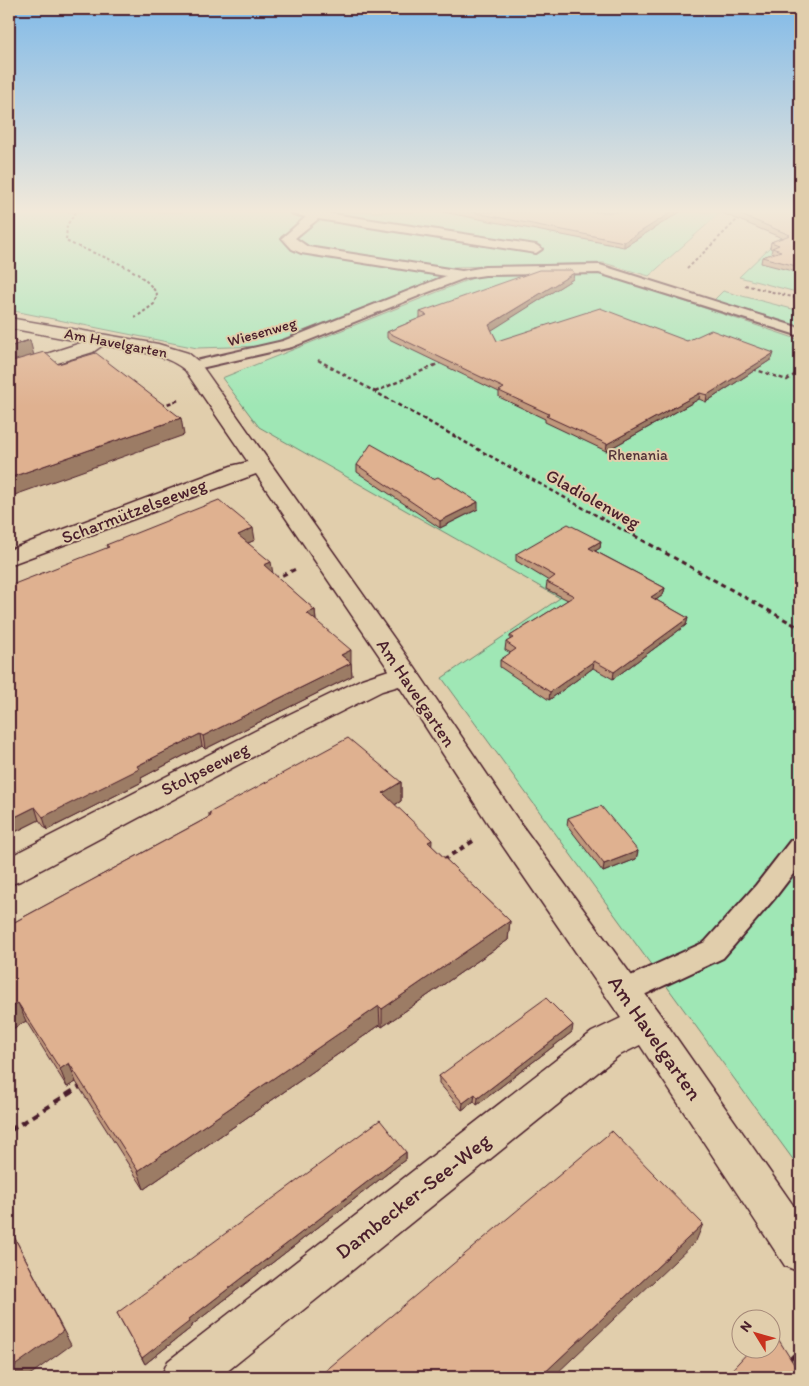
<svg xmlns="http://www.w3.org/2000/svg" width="809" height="1386" font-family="Itim,sans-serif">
  <rect width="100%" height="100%" fill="#e1ceac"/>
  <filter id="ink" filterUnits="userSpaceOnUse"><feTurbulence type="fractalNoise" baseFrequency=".02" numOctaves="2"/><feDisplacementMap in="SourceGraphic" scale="10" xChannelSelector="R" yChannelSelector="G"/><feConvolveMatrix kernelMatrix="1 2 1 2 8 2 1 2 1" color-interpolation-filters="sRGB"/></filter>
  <g filter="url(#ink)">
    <g fill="#9fe7b5" stroke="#748370">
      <path d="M9,212H721L649,276L604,263L453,267L443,276L265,346L197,348L9,310Z"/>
      <path d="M800,218V293L739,277Z"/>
      <path d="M597,272L800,340V1169L442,678L560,598L259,427L222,378L475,277Z"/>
      <path d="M723,291L800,311V329L714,300Z"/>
    </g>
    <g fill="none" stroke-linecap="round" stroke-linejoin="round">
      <g stroke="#4a1f2b" stroke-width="4">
        <g id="lane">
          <path d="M291,212H320L536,245L542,249L536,253L318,219L295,238L308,247L462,271L485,267L600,265L800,328V336L599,273L485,275L465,278L426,293L292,347L192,370L187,369L185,366L187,363L283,341L446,276L301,253L292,249L282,238L306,217L293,214Z"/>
          <path d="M800,838V865L774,899L723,958L633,1000L623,1004L613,1000L609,992L613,984L705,942L756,885L791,840Z"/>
        </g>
      </g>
      <g stroke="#4a1f2b" stroke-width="3">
        <path id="street" d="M9,318L158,344L188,353L199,362L415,668L518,820L659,1013L800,1215V1272L785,1266L640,1045L618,1056L220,1377H161L168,1361L592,1032L621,1018L496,836L399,686L382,691L277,744L20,881L9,885V857L257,730L362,679L389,670L256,474L9,565V550L231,466L248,462L185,370C163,352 130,350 103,345L93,352L9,378V366L84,342L9,328Z"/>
      </g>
      <g stroke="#4a1f2b" stroke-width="2" stroke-dasharray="3 2.5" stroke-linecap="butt">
        <path d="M76,212L67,225L66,241C96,256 138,264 157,294L154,304L135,318"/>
        <path d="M687,269L745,212"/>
        <path d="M745,285L800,299"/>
      </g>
      <g stroke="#4a1f2b" stroke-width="2.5" stroke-dasharray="4 3" stroke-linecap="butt">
        <path d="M318,360L628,533"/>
        <path d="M753,369L787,380L800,371"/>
        <path d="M375,392L442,362"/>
        <path d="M161,406L179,400"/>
      </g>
      <g stroke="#4a1f2b" stroke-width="3" stroke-dasharray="5 4" stroke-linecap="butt">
        <path d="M626,531L800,628"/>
        <path d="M274,579L296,569"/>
      </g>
      <path stroke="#4a1f2b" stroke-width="4" stroke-dasharray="5.5 4.5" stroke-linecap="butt" d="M443,860L473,841"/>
      <g stroke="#4a1f2b" stroke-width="4.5" stroke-dasharray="8 5.5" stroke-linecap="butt">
        <path d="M9,1131L81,1086"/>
        <path d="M789,1361L800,1349"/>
      </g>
      <use href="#lane" fill="#e1ceac" fill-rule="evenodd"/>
      <use href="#street" fill="#e1ceac" fill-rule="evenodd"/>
    </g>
    <g fill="#c0987c" stroke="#4a1f2b">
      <path d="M443,212H680L624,247Z"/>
      <path d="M720,212H800V273L761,263L762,257L773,254L771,253L772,249L770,248L771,242L782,238Z"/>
      <path d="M573,279L491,330L497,341H687L772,359L706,402L699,399L606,451L545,422V419L499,397V392L387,338V332L420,318V312Z"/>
      <path d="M357,465L433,479L478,509L440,528L357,472Z"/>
      <path d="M255,540L248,543L272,573L315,610L316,621L351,663L352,676L205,749L202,746L141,778L142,782L47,830L39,820L9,835L107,547L106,545Z"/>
      <path d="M601,541L600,548L595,551L665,588L663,595L656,600L688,618L686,625L613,679L593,668L549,700L500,667V660L511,653L505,650L506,642L510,640V636L568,600L546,589L547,582L549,581L516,561V554Z"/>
      <path d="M401,782V801L395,805L432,846L510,921L508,940L382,1027L380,1025L144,1189L76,1082L67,1087L26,1021L9,1031V925L209,817V813Z"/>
      <path d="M568,818L638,851L636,859L603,872L567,825Z"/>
      <path d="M572,1032L477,1105L474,1101L462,1110L439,1083V1076Z"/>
      <path d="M406,1152V1159L192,1325V1327L145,1364L117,1313Z"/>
    </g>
    <g fill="#9c7c65" stroke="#4a1f2b">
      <path d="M672,212H680L624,247V242Z"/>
      <path d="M574,273L573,279L489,332V325Z"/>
      <path d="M30,340L34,356L9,364V347Z"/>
      <path d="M774,353L772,359L706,402L707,395Z"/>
      <path d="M700,393L699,399L606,451L607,444Z"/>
      <path d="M181,418L184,435L9,497V478Z"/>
      <path d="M478,502V509L440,528V521Z"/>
      <path d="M253,528L255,540L239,547L238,535Z"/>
      <path d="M601,541L600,548L588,555L589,548Z"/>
      <path d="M271,562L273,574L264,565Z"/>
      <path d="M665,588L663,595L650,604L651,597Z"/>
      <path d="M315,610L316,622L307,613Z"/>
      <path d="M688,618L686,625L613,679L614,672Z"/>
      <path d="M351,650V663L341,655Z"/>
      <path d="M594,661L593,668L549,700L550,692Z"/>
      <path d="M351,663L352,676L205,749L203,736Z"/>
      <path d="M200,734L202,746L141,778L142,782L47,830L43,817L137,766Z"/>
      <path d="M401,782V801L383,812V793Z"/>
      <path d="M35,807L39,820L9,835V820Z"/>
      <path d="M432,840L431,859L428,842Z"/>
      <path d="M638,851L636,859L603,872L604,864Z"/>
      <path d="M510,921L508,940L382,1027V1009Z"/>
      <path d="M18,1003L26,1021L9,1031V1008Z"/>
      <path d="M379,1006L380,1025L144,1189L138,1171Z"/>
      <path d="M573,1025L572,1032L477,1105L478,1098Z"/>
      <path d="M69,1063L76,1082L67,1087L60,1069Z"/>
      <path d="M475,1094L474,1101L462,1110L463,1103Z"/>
      <path d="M406,1152V1159L192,1325V1327L145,1364L142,1358L189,1319Z"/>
      <path d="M703,1224L696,1241L553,1377H540Z"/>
      <path d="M9,1227L71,1345L27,1377H9Z"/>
    </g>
    <g fill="#dfb190" stroke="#4a1f2b">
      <path d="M471,212H672L624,242Z"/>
      <path d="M734,212H800V267L762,257L781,251L772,248L779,245L771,242L790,235Z"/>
      <path d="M539,270H572L574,273L489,325L497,341L600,308L687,341L711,330L774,353L707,395L700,393L607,444L546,416L549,414L499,391L504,388L387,332L427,315L420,312Z"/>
      <path d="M11,337L19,343L30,340L9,347V338Z"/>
      <path d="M44,352L58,364L96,353L181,418L9,478V362Z"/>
      <path d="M371,444L433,479L438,477L478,502L440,521L357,465Z"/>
      <path d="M219,500L253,528L238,535L271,562L264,565L315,610L307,613L351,650L341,655L351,663L203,736L200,734L137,766L139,769L43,817L35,807L9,820V586L109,547L106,545Z"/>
      <path d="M568,524L601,541L589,548L665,588L651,597L688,618L614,672L594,661L550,692L500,660L516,649L506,642L513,638L510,636L574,596L547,582L555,576L516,554Z"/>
      <path d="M348,738L401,782L383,793L432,840L428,842L510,921L382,1009L379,1006L138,1171L69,1063L60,1069L18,1003L9,1008V925L211,816L209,813Z"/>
      <path d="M601,806L638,851L604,864L568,818Z"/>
      <path d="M546,998L573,1025L478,1098L475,1094L463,1103L439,1076Z"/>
      <path d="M380,1120L406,1152L189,1319L190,1321L142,1358L117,1313Z"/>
      <path d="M612,1131L703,1224L540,1377H318Z"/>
      <path d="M9,1227L63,1331L9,1370Z"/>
      <path d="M772,1329L800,1374V1377H725L752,1348H772Z"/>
    </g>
  </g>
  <linearGradient id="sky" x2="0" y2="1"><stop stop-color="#81bae8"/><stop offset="0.52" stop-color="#f2e9da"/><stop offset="1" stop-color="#f2e9da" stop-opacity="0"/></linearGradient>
  <rect width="809" height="406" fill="url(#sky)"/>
  <g text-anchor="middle" stroke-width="4" stroke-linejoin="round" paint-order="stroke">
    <g font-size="15" fill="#4a1f2b" stroke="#e1ceac">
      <text transform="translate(262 332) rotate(-16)" y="5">Wiesenweg</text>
      <text transform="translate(116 343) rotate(11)" y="5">Am Havelgarten</text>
    </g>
    <g font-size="15" fill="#523339" stroke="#e1ceac">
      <text x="638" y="460">Rhenania</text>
    </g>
    <g font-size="18" fill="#4a1f2b" stroke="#e1ceac">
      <text transform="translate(593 499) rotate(29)" y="6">Gladiolenweg</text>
      <text transform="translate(134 511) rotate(-21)" y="6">Scharmützelseeweg</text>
      <text transform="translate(416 693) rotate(56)" y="6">Am Havelgarten</text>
      <text transform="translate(205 769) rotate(-27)" y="6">Stolpseeweg</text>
    </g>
    <g font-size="21" fill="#4a1f2b" stroke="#e1ceac">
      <text transform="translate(655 1038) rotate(55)" y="7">Am Havelgarten</text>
      <text transform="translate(413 1196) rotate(-38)" y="7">Dambecker-See-Weg</text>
    </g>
  </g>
  <rect width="809" height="1386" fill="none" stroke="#e1ceac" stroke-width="30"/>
  <rect x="15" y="15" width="779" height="1356" fill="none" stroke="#4a1f2b" stroke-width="2" filter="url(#ink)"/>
  <g transform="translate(756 1334) rotate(307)"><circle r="24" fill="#e1ceac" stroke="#a58878"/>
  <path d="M0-4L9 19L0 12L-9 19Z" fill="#c8321e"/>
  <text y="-8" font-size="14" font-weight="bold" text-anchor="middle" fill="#4a1f2b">N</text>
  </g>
</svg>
